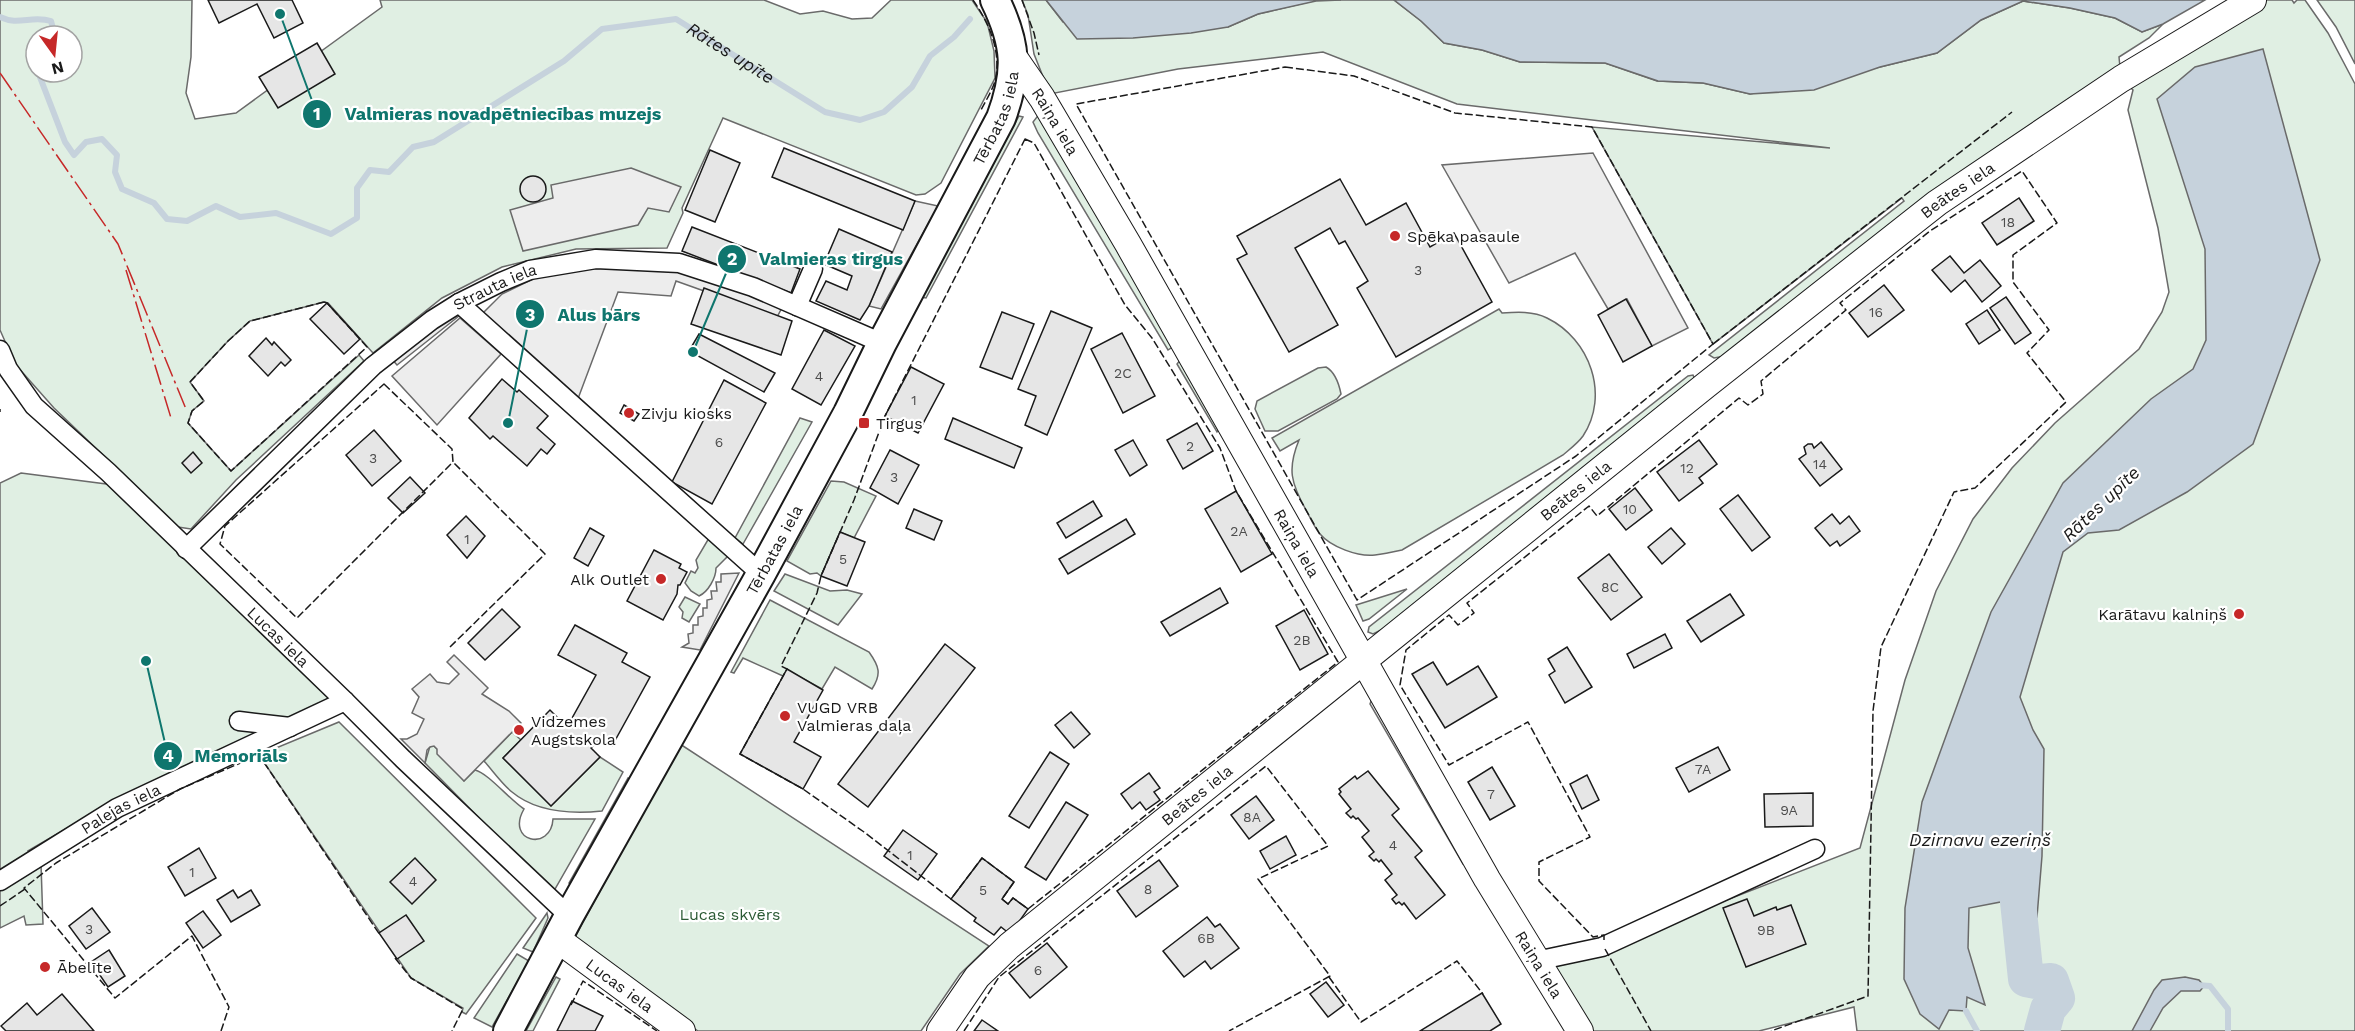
<svg xmlns="http://www.w3.org/2000/svg" width="2355" height="1031" font-family="'Work Sans',sans-serif">
  <rect width="100%" height="100%" fill="#fff"/>
  <g fill="#e0efe3" stroke="#6a6a6a" stroke-width="1.5" fill-rule="evenodd">
    <path d="M0,0H192L191,57L186,93L195,119L236,113L382,7L380,0H764L800,14L823,11L852,19L872,18L891,0H972L987,22L994,51L995,78L941,183L925,194L916,195L723,118L682,208L683,213L667,248L576,249L502,267L442,298L373,353L328,303L324,302L250,321L228,341L190,382L204,401L192,411L188,423L231,471L359,355L364,361L236,480L191,529L178,527L54,408L15,364L0,330ZM36,36H72V72H36Z"/>
    <path d="M1022,0H1046L1063,22L1228,27L1258,14L1317,0H1394L1421,21L1444,43L1482,50L1520,62L1605,63L1657,81L1703,83L1750,94L1880,67L1937,53L1981,20L2023,1L2070,8L2115,18L2142,32L2163,24L2149,38L2119,57L2121,78L2253,0H2292L2294,3L2297,0H2305L2328,33L2355,84V1031H1857L1854,1007L1759,1031H1593L1555,967L1860,848L1905,680L1936,591L1973,519L2012,468L2055,423L2139,349L2162,312L2169,292L2158,228L2128,110L2133,90L2121,79L1725,356L1714,358L1709,355L1904,201L1902,198L1713,344L1592,127L1830,148L1457,104L1323,52L1178,69L1050,94L1034,54L1028,15Z"/>
    <path d="M2317,0H2355V64L2336,27Z"/>
    <path d="M1040,113L1177,344L1168,350L1038,133L1033,122Z"/>
    <path d="M1019,116L1023,117L926,298L920,297Z"/>
    <path d="M1499,309L1502,313C1517,312 1533,311 1547,318C1590,339 1610,395 1583,436C1578,443 1570,449 1563,455L1402,550C1393,552 1384,554 1375,555C1358,557 1331,547 1320,534C1314,527 1310,517 1306,510C1291,483 1287,469 1299,440L1280,451L1272,438Z"/>
    <path d="M1181,359L1223,424L1217,432L1177,364Z"/>
    <path d="M1326,367C1335,372 1339,384 1341,394L1337,399L1278,431H1265L1255,409L1257,401L1318,368Z"/>
    <path d="M1693,375L1695,380L1383,629L1373,634L1368,632L1369,627L1688,376Z"/>
    <path d="M800,418L812,422L743,544L735,538Z"/>
    <path d="M21,473L114,485L333,699L109,804L33,848L28,851L41,864L43,924L26,925L24,916L0,928V483Z"/>
    <path d="M831,481L844,482L876,496L854,538L840,532L821,576L817,573L810,574L787,561Z"/>
    <path d="M709,538L728,556L716,568C716,578 708,592 699,596L691,591L685,583L691,571L695,573L698,568L696,560Z"/>
    <path d="M785,574L830,591L847,590L862,594L838,625L774,591Z"/>
    <path d="M1407,589L1369,619L1363,621L1356,605Z"/>
    <path d="M685,597L700,604L689,622L682,618L683,612L679,607Z"/>
    <path d="M770,600L869,652C879,666 882,674 872,689L835,667L822,689L787,670L783,676L743,658L734,673L731,672Z"/>
    <path d="M339,722L536,918L466,1014L462,1012L463,1008L411,978L259,755Z"/>
    <path d="M512,732L521,740L503,758L551,806L600,757L623,772L602,811C572,814 537,813 512,792C502,784 493,771 484,761Z"/>
    <path d="M680,744L989,946L960,974L921,1031H698L649,997L574,939Z"/>
    <path d="M430,746H434L437,749L464,781L475,770C488,773 510,800 524,809C505,842 551,852 553,819H595L555,889L550,890L425,763Z"/>
    <path d="M628,778L632,780L573,886L569,883Z"/>
    <path d="M547,913L548,918L533,952L523,948Z"/>
    <path d="M517,954L529,961L492,1027L474,1018Z"/>
    <path d="M556,977L560,979L533,1031H526Z"/>
  </g>
  <g fill="#ededed" stroke="#6a6a6a" stroke-width="1.5">
    <path d="M1593,153L1688,328L1652,346L1627,299L1608,309L1575,253L1509,283L1442,165Z"/>
    <path d="M631,168L681,187L669,212L648,208L638,225L523,251L510,210L553,198L551,185Z"/>
    <path d="M915,201L938,206L881,309L869,306Z"/>
    <path d="M677,266L784,304L777,317L676,281L671,296L618,292L576,404L480,316L502,294L551,270Z"/>
    <path d="M454,310L459,316L397,365L391,358Z"/>
    <path d="M460,318L501,354L437,425L392,376Z"/>
    <path d="M739,573L700,650L682,647L689,643L688,634L693,633V625H698V617L703,616V608H707V600L712,599L711,591H717L716,582H721V574Z"/>
    <path d="M454,655L488,688L482,694L509,711L521,723L464,781L437,754V749L434,746L430,747L427,750L425,763L401,739H407L417,734L424,719L412,713L419,697L412,689L430,674L437,682L449,684L459,674L447,662Z"/>
    <path d="M1373,696L1470,865L1463,864L1370,704Z"/>
  </g>
  <g fill="#c6d2dc" stroke="#6a6a6a" stroke-width="1.5">
    <path d="M1046,0H1341L1316,1L1258,14L1228,27L1191,33L1133,38L1077,39Z"/>
    <path d="M1394,0H2205L2163,24L2142,32L2115,18L2070,8L2023,1L1981,20L1937,53L1880,67L1814,90L1750,94L1703,83L1658,81L1605,63L1520,62L1482,50L1444,43L1421,21Z"/>
    <path d="M2263,49L2320,260L2253,444L2187,492L2119,530L2088,533L2063,552L2020,697L2033,730L2044,749L2042,856L2037,917L2022,941L2011,929L2006,901L1969,908L1968,948L1985,1005L1967,997L1966,1011L1949,1010L1939,1029L1920,1014L1904,979L1905,908L1922,802L1991,612L2063,483L2151,399L2193,369L2206,340L2205,249L2157,99L2195,67Z"/>
    <path d="M2185,977L2199,980L2204,986L2200,991H2181L2163,1008L2150,1031H2132L2154,990L2162,980Z"/>
  </g>
  <g fill="none" stroke-linecap="round" stroke-linejoin="round">
    <g stroke="#c6d2dc" stroke-width="6">
      <path d="M0,17C18,26 32,15 51,21L55,36"/>
      <path id="s1" d="M38,72L65,142L74,155L86,142L102,139L117,155L115,172L122,189L154,203L167,219L187,221L216,206L240,217L276,213L331,234L357,218V188L370,170L389,172L413,147L434,142L564,61L602,29L676,19L825,112L860,120L884,112L912,87L930,56L954,37L970,19"/>
      <path d="M2197,985L2210,986L2228,1009V1031"/>
      <path d="M1966,1011L1977,1031"/>
    </g>
    <path stroke="#c6d2dc" stroke-width="36" d="M2017,892L2026,979L2041,982L2051,981L2057,998L2048,1009L2042,1031"/>
  </g>
  <g fill="#e6e6e6" stroke="#1a1a1a" stroke-width="1.5">
    <path d="M208,0H292L303,23L274,38L257,4L219,23Z"/>
    <path d="M317,43L335,74L278,108L259,77Z"/>
    <path d="M784,148L915,201L903,230L772,177Z"/>
    <path d="M710,150L740,163L715,222L685,210Z"/>
    <circle cx="533" cy="189" r="13"/>
    <path d="M1340,179L1366,225L1406,203L1430,247L1454,233L1492,302L1396,357L1357,288L1368,281L1345,241L1339,244L1330,228L1295,248L1338,325L1289,352L1237,259L1247,254L1237,236Z"/>
    <path d="M2019,198L2034,221L1997,245L1982,223Z"/>
    <path d="M692,227L800,269L791,293L682,251Z"/>
    <path d="M839,229L892,252L869,306L860,320L816,301L826,281L847,290L852,276L824,264Z"/>
    <path d="M1950,256L1964,273L1980,260L2001,286L1982,302L1965,280L1951,292L1932,270Z"/>
    <path d="M1884,285L1904,310L1868,337L1849,313Z"/>
    <path d="M704,288L792,321L781,355L691,324Z"/>
    <path d="M2006,297L2031,333L2015,344L1990,308Z"/>
    <path d="M1626,299L1652,346L1623,362L1598,315Z"/>
    <path d="M327,303L360,339L344,354L310,319Z"/>
    <path d="M1987,310L2000,330L1979,344L1966,324Z"/>
    <path d="M1051,311L1092,328L1047,435L1025,425L1036,396L1018,389Z"/>
    <path d="M1002,312L1034,324L1012,379L980,367Z"/>
    <path d="M824,330L855,346L821,405L792,389Z"/>
    <path d="M1122,333L1155,396L1123,413L1091,349Z"/>
    <path d="M699,334L775,373L764,392L689,351Z"/>
    <path d="M266,338L272,345L274,342L291,360L285,366L281,362L268,376L249,356Z"/>
    <path d="M911,367L944,384L918,433L885,416Z"/>
    <path d="M502,379L517,392L519,390L548,416L537,428L555,444L547,454L541,449L527,466L493,436L490,439L469,418Z"/>
    <path d="M724,380L766,403L712,504L672,482Z"/>
    <path d="M624,405L639,414L634,421L620,413Z"/>
    <path d="M953,418L1022,448L1014,468L945,439Z"/>
    <path d="M1197,423L1213,451L1183,469L1167,440Z"/>
    <path d="M374,430L401,461L372,486L346,455Z"/>
    <path d="M1133,440L1147,465L1130,476L1115,450Z"/>
    <path d="M1699,440L1717,464L1699,478L1703,483L1679,501L1657,472Z"/>
    <path d="M1821,442L1842,469L1820,486L1799,459L1806,454L1804,447L1808,444H1812L1814,448Z"/>
    <path d="M890,450L919,465L898,504L870,488Z"/>
    <path d="M193,452L202,463L191,473L182,463Z"/>
    <path d="M410,477L425,493L403,513L388,498Z"/>
    <path d="M1635,488L1652,510L1626,530L1609,509Z"/>
    <path d="M1236,491L1272,554L1241,572L1205,509Z"/>
    <path d="M1738,495L1770,537L1752,551L1720,509Z"/>
    <path d="M1093,501L1102,516L1066,538L1057,523Z"/>
    <path d="M914,509L942,521L934,540L906,528Z"/>
    <path d="M1832,514L1840,524L1849,516L1860,531L1840,546L1837,541L1830,546L1815,528Z"/>
    <path d="M466,516L485,536L467,558L447,535Z"/>
    <path d="M1126,519L1135,534L1068,574L1059,559Z"/>
    <path d="M590,528L604,536L588,566L574,558Z"/>
    <path d="M1671,528L1685,544L1662,564L1648,547Z"/>
    <path d="M840,532L865,542L847,586L821,576Z"/>
    <path d="M654,550L681,564L679,568L687,572L680,585H678L677,594L663,620L627,601Z"/>
    <path d="M1609,554L1642,597L1611,620L1578,578Z"/>
    <path d="M1220,588L1228,603L1170,636L1161,622Z"/>
    <path d="M1730,594L1744,615L1701,642L1687,621Z"/>
    <path d="M502,609L520,627L485,660L468,643Z"/>
    <path d="M1304,610L1328,654L1300,670L1276,626Z"/>
    <path d="M575,625L627,653L622,662L650,677L612,746L599,739L591,748L600,757L551,806L503,758L550,710L567,727L596,675L558,655Z"/>
    <path d="M1665,634L1672,648L1634,668L1627,654Z"/>
    <path d="M945,644L975,668L868,807L838,784Z"/>
    <path d="M1567,647L1592,687L1565,703L1549,675L1555,671L1548,659Z"/>
    <path d="M1433,662L1447,685L1478,666L1497,697L1445,728L1412,674Z"/>
    <path d="M787,669L823,690L794,742L821,757L803,789L740,754Z"/>
    <path d="M1071,712L1090,734L1074,748L1055,725Z"/>
    <path d="M1718,747L1730,770L1689,792L1676,768Z"/>
    <path d="M1050,752L1069,764L1029,828L1009,816Z"/>
    <path d="M1492,767L1515,806L1490,820L1468,782Z"/>
    <path d="M1368,771L1399,809L1392,815L1422,851L1415,857L1445,895L1416,919L1404,903L1402,905L1399,902L1396,904L1392,899L1397,895L1385,880L1392,874L1381,860L1379,862L1376,859L1374,861L1369,856L1374,852L1362,837L1369,831L1358,818L1356,819L1353,816L1351,818L1346,813L1351,809L1339,794L1341,792L1339,789L1355,776L1357,779Z"/>
    <path d="M1149,773L1160,788L1154,792L1160,800L1146,810L1140,802L1132,809L1121,794Z"/>
    <path d="M1587,775L1599,800L1582,809L1570,784Z"/>
    <path d="M1813,793V826L1765,827L1764,794Z"/>
    <path d="M1256,796L1274,820L1249,839L1231,815Z"/>
    <path d="M1066,802L1088,815L1046,880L1025,867Z"/>
    <path d="M903,830L937,854L918,880L884,856Z"/>
    <path d="M1286,836L1296,855L1270,869L1260,851Z"/>
    <path d="M199,848L216,878L185,896L168,867Z"/>
    <path d="M415,858L436,880L412,904L390,882Z"/>
    <path d="M982,858L1014,882L1002,899L1008,904L1013,898L1028,909L1010,934L1001,927L994,935L974,921L976,918L951,899Z"/>
    <path d="M1159,860L1178,886L1136,917L1117,891Z"/>
    <path d="M233,890L238,898L251,890L260,905L231,922L217,900Z"/>
    <path d="M1747,899L1754,916L1776,907L1777,910L1791,905L1806,944L1746,967L1723,908Z"/>
    <path d="M92,908L110,932L86,949L69,926Z"/>
    <path d="M203,911L221,935L203,948L186,923Z"/>
    <path d="M406,915L424,941L397,959L379,933Z"/>
    <path d="M1207,917L1215,927L1220,924L1239,948L1211,969L1205,961L1184,977L1163,951Z"/>
    <path d="M1047,943L1067,967L1030,998L1009,973Z"/>
    <path d="M109,950L125,976L108,987L91,962Z"/>
    <path d="M1326,982L1344,1005L1328,1017L1310,994Z"/>
    <path d="M1482,993L1501,1024L1490,1031H1420Z"/>
    <path d="M62,994L94,1031H6L1,1026L27,1003L37,1015Z"/>
    <path d="M572,1001L603,1016L595,1031H557Z"/>
    <path d="M982,1020L998,1031H974Z"/>
  </g>
  <g fill="none" stroke-linecap="round" stroke-linejoin="round">
    <g stroke="#1a1a1a" stroke-width="21">
      <g id="street">
        <path d="M459,303L761,574"/>
        <path d="M797,306L813,269"/>
        <path id="s2" d="M0,350L8,369L34,406L108,472L345,701L403,759L569,916"/>
        <path id="s3" d="M186,549L373,366L432,320L459,303L501,282L530,270L596,259L679,263L753,287L882,343"/>
        <path d="M239,721L290,727"/>
        <path id="s4" d="M0,881L117,808L345,701"/>
        <path d="M1536,961L1602,947L1815,849"/>
      </g>
    </g>
    <g stroke="#1a1a1a" stroke-width="28">
      <g id="secondary">
        <path id="s5" d="M1013,56L1042,98L1128,244L1487,879L1580,1031"/>
        <path id="s6" d="M557,939L682,1031"/>
        <path id="s7" d="M940,1031L977,977L1009,946L1706,385L1937,203L2121,79L2253,0"/>
      </g>
    </g>
    <g stroke="#1a1a1a" stroke-width="32">
      <g id="primary">
        <path id="s8" d="M508,1031L569,916L761,574L848,413L882,343L1001,118C1018,72 1017,45 995,0"/>
      </g>
    </g>
    <use href="#street" stroke="#fff" stroke-width="18"/>
    <use href="#secondary" stroke="#fff" stroke-width="26"/>
    <use href="#primary" stroke="#fff" stroke-width="28"/>
    <g stroke="#1a1a1a" stroke-width="1.5" stroke-dasharray="8 3" stroke-linecap="butt">
      <path d="M973,0C989,23 1002,52 995,81C992,91 985,102 980,112"/>
      <path d="M1022,0L1034,33L1039,55"/>
      <path d="M1285,67L1354,76L1455,113L1592,127L1713,344L1576,456L1357,600L1076,104Z"/>
      <path d="M1025,139L1034,143L1125,305L1152,338L1220,448L1236,491L1338,662L1028,909L1013,898L1008,904L1002,899L1014,882L982,858L951,899L864,832L803,789L740,754L787,669L781,666L817,593L821,576L854,500L885,416Z"/>
      <path d="M324,302L327,303L367,347L231,471L188,423L192,411L204,401L190,382L228,341L250,321Z"/>
      <path d="M1713,344L2012,112"/>
      <path d="M384,384L452,449L453,462L297,618L220,544L225,526Z"/>
      <path d="M0,409V412"/>
      <path d="M450,647L545,554L453,462"/>
      <path d="M0,906L25,889"/>
      <path d="M1604,940V935L1593,937L1539,881V862L1590,837L1528,722L1449,765L1400,685L1406,650L1449,615L1458,625L1474,613L1467,603L1589,506L1597,516L1739,398L1748,405L1763,394L1761,381L1846,310L1840,303L1930,231L2022,171L2057,223L2013,255V282L2049,330L2027,353L2066,402L1975,488L1954,492L1881,647L1873,711L1868,996L1771,1031"/>
      <path d="M1605,949L1651,1031"/>
      <path d="M395,958L411,978L463,1009L452,1031"/>
      <path d="M1329,977L1361,1022L1457,961L1483,994"/>
      <path d="M571,1005L583,981L657,1031"/>
      <path d="M221,1031L229,1007L192,936L115,998L24,888L56,863L180,789L259,755L380,935"/>
      <path d="M964,1031L999,977L1266,766L1328,846L1258,879L1330,976L1229,1031"/>
    </g>
    <g stroke="#c62828" stroke-width="1.5" stroke-dasharray="21 4.5 3 4.5" stroke-linecap="butt">
      <path d="M0,73L118,244L186,409"/>
      <path d="M126,270L171,418"/>
    </g>
  </g>
  <g fill="#c62828" stroke="#fff" stroke-width="2">
    <circle cx="1395" cy="236" r="6"/>
    <circle cx="629" cy="413" r="6"/>
    <rect x="858" y="417" width="12" height="12" rx="3"/>
    <circle cx="661" cy="579" r="6"/>
    <circle cx="2239" cy="614" r="6"/>
    <circle cx="785" cy="716" r="6"/>
    <circle cx="519" cy="730" r="6"/>
    <circle cx="45" cy="967" r="6"/>
  </g>
  <g text-anchor="middle" stroke-width="4.5" stroke-linejoin="round" paint-order="stroke">
    <g font-size="14" fill="#4d4d4d">
      <text x="2008" y="227">18</text>
      <text x="1418" y="275">3</text>
      <text x="1876" y="317">16</text>
      <text x="1123" y="378">2C</text>
      <text x="819" y="381">4</text>
      <text x="914" y="405">1</text>
      <text x="719" y="447">6</text>
      <text x="1190" y="451">2</text>
      <text x="373" y="463">3</text>
      <text x="1820" y="469">14</text>
      <text x="1687" y="473">12</text>
      <text x="894" y="482">3</text>
      <text x="1630" y="514">10</text>
      <text x="1239" y="536">2A</text>
      <text x="467" y="544">1</text>
      <text x="843" y="564">5</text>
      <text x="1610" y="592">8C</text>
      <text x="1302" y="645">2B</text>
      <text x="1703" y="774">7A</text>
      <text x="1491" y="799">7</text>
      <text x="1789" y="815">9A</text>
      <text x="1252" y="822">8A</text>
      <text x="1393" y="850">4</text>
      <text x="910" y="860">1</text>
      <text x="192" y="877">1</text>
      <text x="413" y="886">4</text>
      <text x="1148" y="894">8</text>
      <text x="983" y="895">5</text>
      <text x="89" y="934">3</text>
      <text x="1766" y="935">9B</text>
      <text x="1206" y="943">6B</text>
      <text x="1038" y="975">6</text>
    </g>
    <g font-size="16" fill="#1a1a1a" stroke="#fff">
      <text dy="6" stroke="none"><textPath href="#s8" startOffset="1036">Tērbatas iela</textPath></text>
      <text dy="6" stroke="none"><textPath href="#s5" startOffset="78">Raiņa iela</textPath></text>
      <text dy="6" stroke="none"><textPath href="#s7" startOffset="1323">Beātes iela</textPath></text>
      <text dy="6" stroke="none"><textPath href="#s3" startOffset="408">Strauta iela</textPath></text>
      <text dy="6" stroke="none"><textPath href="#s7" startOffset="837">Beātes iela</textPath></text>
      <text dy="6" stroke="none"><textPath href="#s5" startOffset="564">Raiņa iela</textPath></text>
      <text dy="6" stroke="none"><textPath href="#s8" startOffset="550">Tērbatas iela</textPath></text>
      <text dy="6" stroke="none"><textPath href="#s2" startOffset="402">Lucas iela</textPath></text>
      <text dy="6" stroke="none"><textPath href="#s7" startOffset="351">Beātes iela</textPath></text>
      <text dy="6" stroke="none"><textPath href="#s4" startOffset="141">Palejas iela</textPath></text>
      <text dy="6" stroke="none"><textPath href="#s5" startOffset="1050">Raiņa iela</textPath></text>
      <text dy="6" stroke="none"><textPath href="#s6" startOffset="78">Lucas iela</textPath></text>
    </g>
    <g font-size="16" fill="#1a1a1a" stroke="#fff" text-anchor="start">
      <text x="1407" y="242">Spēka pasaule</text>
      <text x="641" y="419">Zivju kiosks</text>
      <text x="876" y="429">Tirgus</text>
      <text x="649" y="585" text-anchor="end">Alk Outlet</text>
      <text x="2227" y="620" text-anchor="end">Karātavu kalniņš</text>
      <text x="797" y="713">VUGD VRB<tspan x="797" dy="18">Valmieras daļa</tspan></text>
      <text x="531" y="727">Vidzemes<tspan x="531" dy="18">Augstskola</tspan></text>
      <text x="57" y="973">Ābelīte</text>
    </g>
    <g font-size="16" fill="#2b5a34" stroke="#fff">
      <text x="730" y="920">Lucas skvērs</text>
    </g>
    <g font-size="18" font-style="italic" fill="#1a1a1a" stroke="#fff">
      <text dy="6" stroke="none"><textPath href="#s1" startOffset="912">Rātes upīte</textPath></text>
      <text transform="translate(2101 504) rotate(-44)" y="6">Rātes upīte</text>
      <text x="1980" y="846">Dzirnavu ezeriņš</text>
    </g>
  </g>
  <path fill="none" stroke="#0f766e" stroke-width="2" d="M280 14L317 114M693 352L732 259M508 423L530 314M146 661L168 756"/>
  <g fill="#0f766e" stroke="#fff" stroke-width="2">
    <circle cx="280" cy="14" r="6"/>
    <circle cx="693" cy="352" r="6"/>
    <circle cx="508" cy="423" r="6"/>
    <circle cx="146" cy="661" r="6"/>
    <circle cx="317" cy="114" r="15"/>
    <circle cx="732" cy="259" r="15"/>
    <circle cx="530" cy="314" r="15"/>
    <circle cx="168" cy="756" r="15"/>
  </g>
  <g font-size="18" text-anchor="middle" font-weight="bold" fill="#fff">
    <text x="317" y="120">1</text>
    <text x="732" y="265">2</text>
    <text x="530" y="321">3</text>
    <text x="168" y="762">4</text>
  </g>
  <g font-size="18" text-anchor="middle" font-weight="bold" fill="#0f766e" stroke="#fff" stroke-width="4.5" stroke-linejoin="round" paint-order="stroke">
    <text x="503" y="120">Valmieras novadpētniecības muzejs</text>
    <text x="831" y="265">Valmieras tirgus</text>
    <text x="599" y="321">Alus bārs</text>
    <text x="241" y="762">Memoriāls</text>
  </g>
  <g transform="translate(54 54) rotate(165)"><circle r="28" fill="#ffffff" stroke="#a3a3a3" stroke-width="1.5"/>
  <path d="M0-4.5L10 22L0 15L-10 22Z" fill="#c62828"/>
  <text y="-9" font-size="16" font-weight="bold" text-anchor="middle" fill="#1a1a1a">N</text>
  </g>
</svg>
